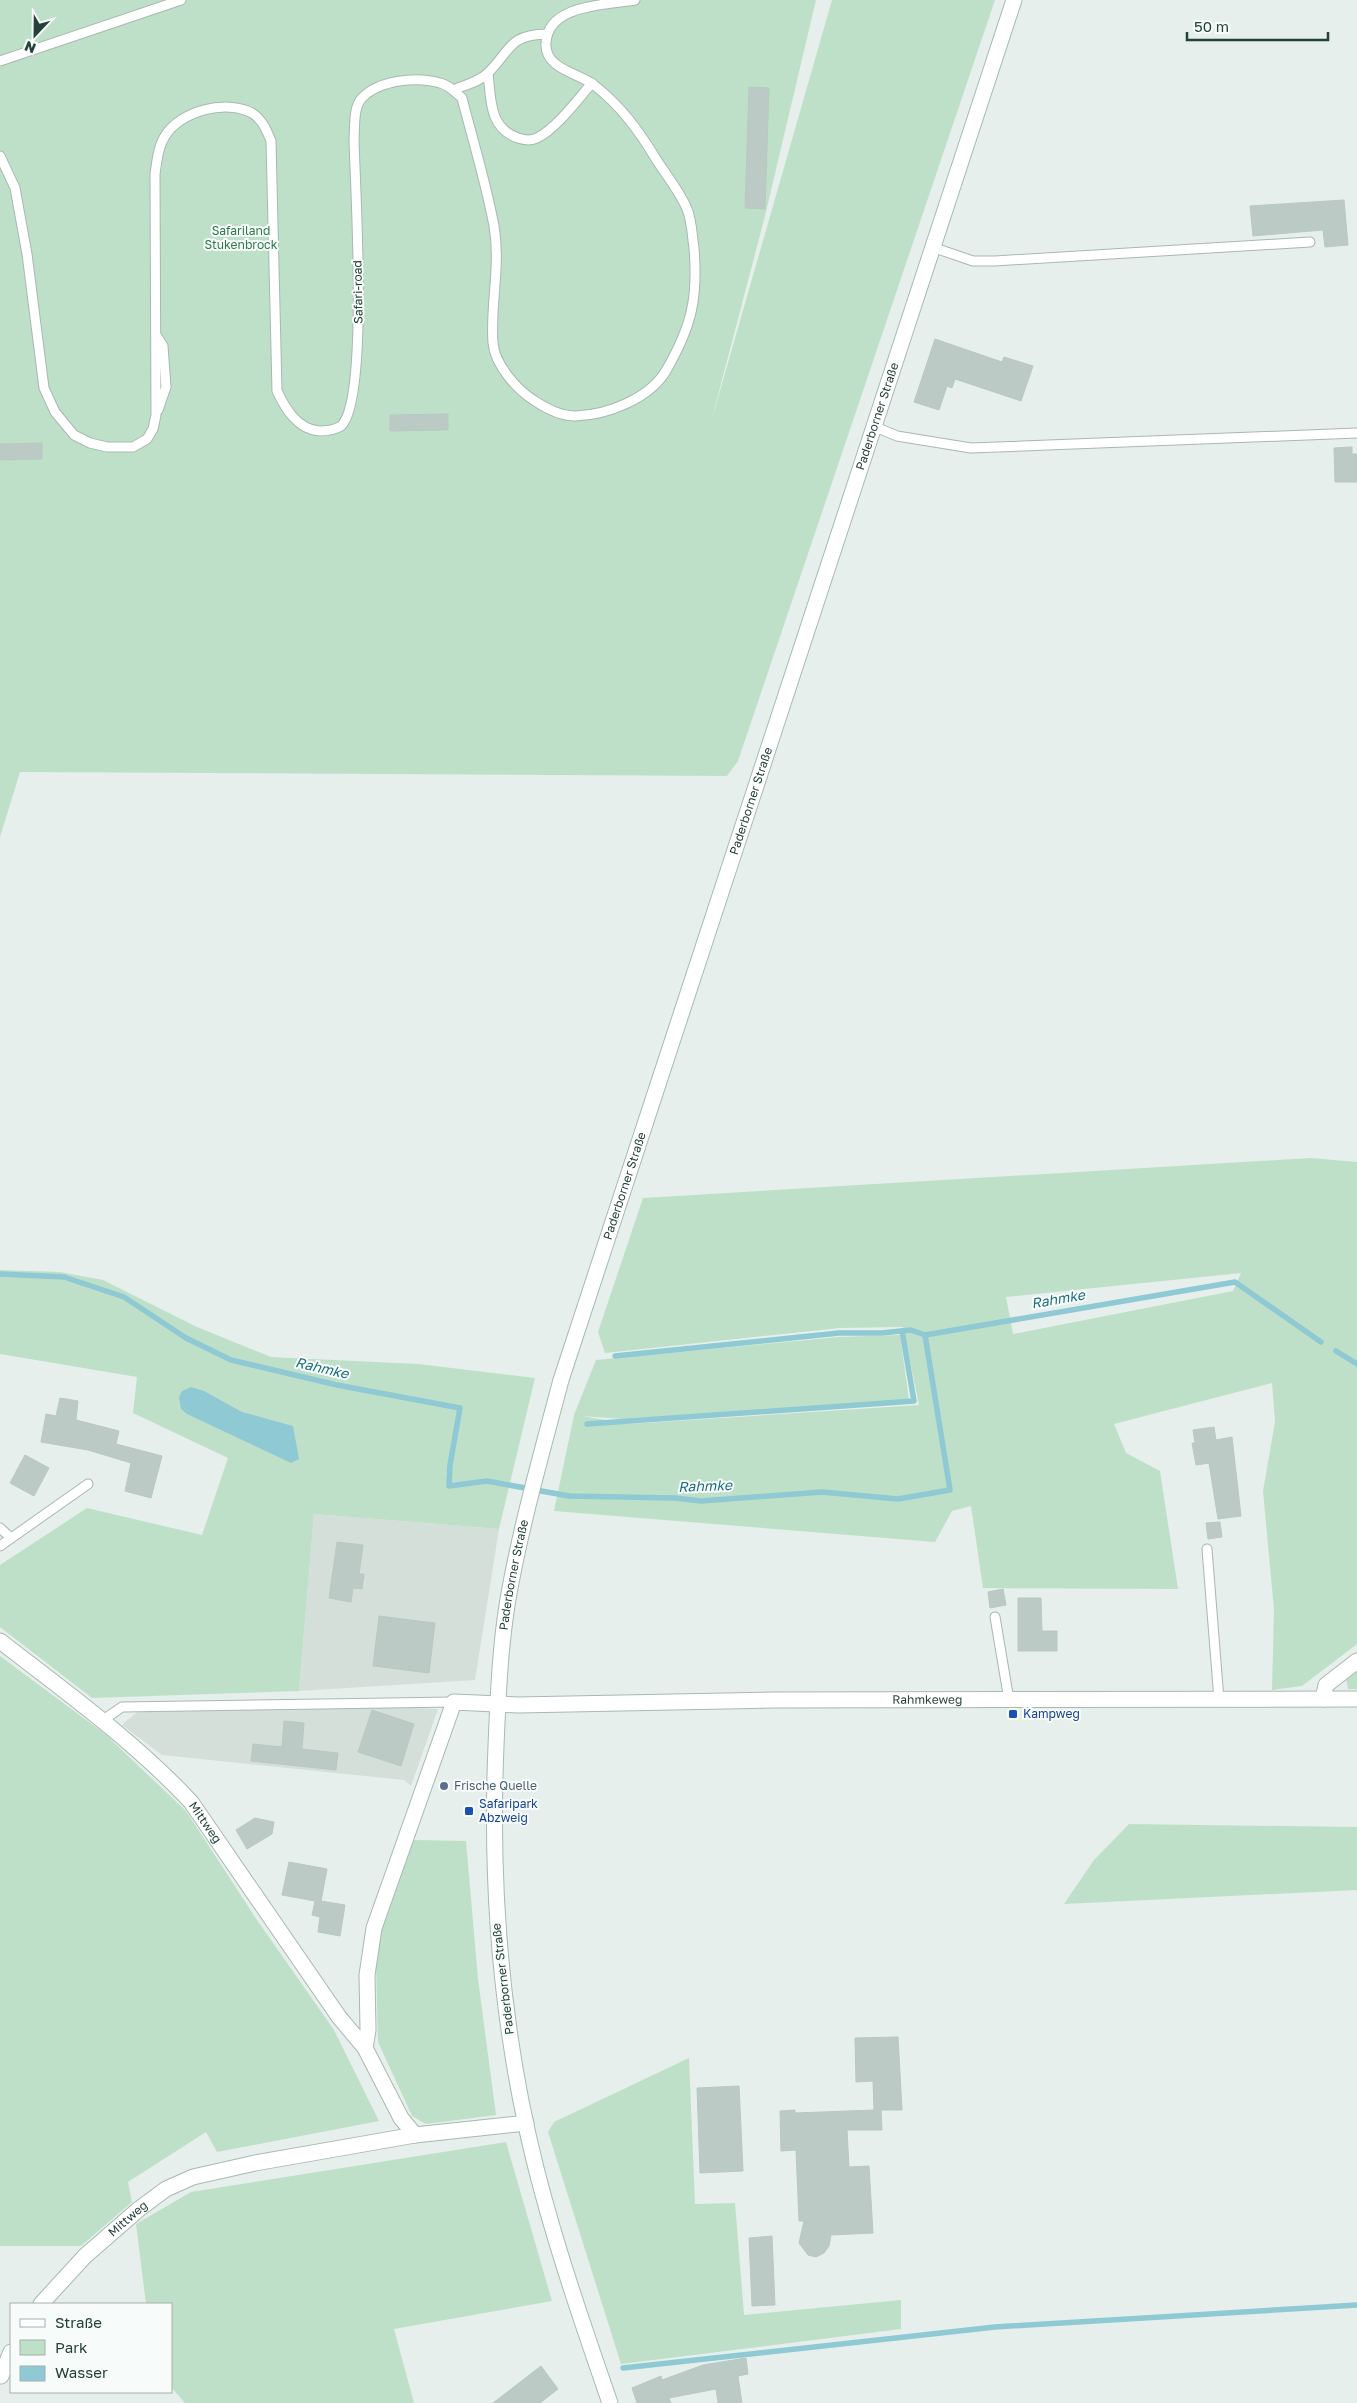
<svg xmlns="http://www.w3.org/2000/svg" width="1357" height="2403" font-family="'Golos Text',sans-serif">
  <rect width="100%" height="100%" fill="#e6efeb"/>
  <g fill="#d4dfda">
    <path d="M314,1514L499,1529L475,1680L299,1691Z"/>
    <path d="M361,1706L438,1709L411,1786L404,1780L162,1755L122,1725L137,1712Z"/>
  </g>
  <g fill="#bfe0c8" fill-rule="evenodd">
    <path d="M0,0H816L765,216L711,422L832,0H995L738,761L727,776L20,772L0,837Z"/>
    <path d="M1311,1158L1357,1162V1644L1302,1686L1272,1690L1274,1610L1263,1491L1275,1422L1272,1383L1114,1424L1126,1453L1160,1471L1178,1589L983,1588L971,1506L952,1511L935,1542L554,1511L574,1415L596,1360L838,1337L900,1335L909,1400L624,1419L582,1416L629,1424L919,1405L903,1327L840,1328L605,1353L598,1332L643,1198ZM1241,1273L1233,1291L1013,1334L1006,1297Z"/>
    <path d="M0,1270L60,1272L103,1280L197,1327L271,1357L418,1364L535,1378L499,1529L314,1514L299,1691L92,1698L0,1627V1565L87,1508L202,1535L228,1458L133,1413L137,1377L0,1354Z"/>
    <path d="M0,1656L105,1734L186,1811L257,1920L334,2030L379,2121L217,2152L206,2132L128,2182L132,2202L81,2246H0Z"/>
    <path d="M1357,1669V1689H1348L1346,1677Z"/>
    <path d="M1129,1824L1357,1827V1890L1064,1904L1094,1860Z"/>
    <path d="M414,1840L466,1841L478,1979L496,2115L426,2124L412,2116L378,2042L376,1966L379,1933Z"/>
    <path d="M689,2058L695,2204L735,2203L744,2315L901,2300V2329L621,2364L548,2132L554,2122Z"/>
    <path d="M506,2142L552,2301L394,2329L414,2403H185L171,2387V2304H146L136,2224L191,2192Z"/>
  </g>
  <path fill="#8ec9d4" d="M191,1387L204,1391L242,1412L293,1426L299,1459L291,1463L187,1414L181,1409L179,1397L182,1391Z"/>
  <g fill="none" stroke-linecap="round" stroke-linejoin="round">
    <g stroke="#8ec9d4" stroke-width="5.5">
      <path d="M0,1274L64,1277L124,1297L186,1338L231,1360L337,1385L460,1408L450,1465L449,1486L487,1481L569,1496L675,1498L701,1501L822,1492L898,1499L950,1490L925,1335L1235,1282L1321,1342"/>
      <path d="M1336,1351L1357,1364"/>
      <path d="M615,1356L839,1333H881L911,1330L925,1335"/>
      <path d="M587,1424L914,1401L902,1331"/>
      <path d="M623,2368L995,2327L1357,2305"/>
    </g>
  </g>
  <g fill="#bbcac4" stroke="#b8c9c2">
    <path d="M749,87L769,88L765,209L745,208Z"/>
    <path d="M1344,200L1348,245L1325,247L1323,230L1253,236L1250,206Z"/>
    <path d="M935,339L1002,362L1004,357L1033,366L1021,401L955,379L952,388L947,386L939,410L914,402Z"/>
    <path d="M448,414V430L390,431V415Z"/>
    <path d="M42,443V459L0,460V444Z"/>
    <path d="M1352,447V454H1357V482H1335L1334,448Z"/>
    <path d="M60,1398L78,1401L76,1420L119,1431L116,1444L162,1456L151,1498L125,1491L131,1463L88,1450L41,1442L46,1414L56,1416Z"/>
    <path d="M1214,1427L1216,1440L1232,1437L1241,1516L1218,1519L1209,1463L1196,1465L1192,1443H1195L1193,1430Z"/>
    <path d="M25,1455L49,1468L34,1496L10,1483Z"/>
    <path d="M1220,1522L1222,1537L1208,1539L1206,1523Z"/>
    <path d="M337,1542L363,1545L359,1574H364L362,1589L353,1588L351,1602L329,1598Z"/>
    <path d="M1003,1589L1006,1605L990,1608L988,1592Z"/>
    <path d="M1018,1598H1041L1042,1631H1057V1651H1018Z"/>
    <path d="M379,1616L435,1623L429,1673L373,1666Z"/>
    <path d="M372,1710L414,1724L401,1766L358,1752Z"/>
    <path d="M284,1721L304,1723L302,1749L338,1753L336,1770L251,1761L253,1744L282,1747Z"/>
    <path d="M255,1818L274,1822L272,1834L247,1849L236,1830Z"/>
    <path d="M289,1862L327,1869L321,1901L345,1905L340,1936L318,1932L320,1917L312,1915L315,1901L282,1895Z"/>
    <path d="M898,2037L902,2110H881L882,2130H847L849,2167L869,2166L873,2233L831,2235L829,2246L824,2253L816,2257L808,2255L799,2243L804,2221H799L796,2150L781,2151L780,2111L795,2110V2113L874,2110L873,2081L856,2082L855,2038Z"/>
    <path d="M739,2086L743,2171L700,2173L697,2088Z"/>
    <path d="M772,2236L775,2305L752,2306L749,2238Z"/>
    <path d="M746,2358L748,2374L738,2376L742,2403H718L716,2389L669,2398L671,2403H637L632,2388L661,2376L662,2380L703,2365Z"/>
    <path d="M541,2366L558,2389L540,2403H493Z"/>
  </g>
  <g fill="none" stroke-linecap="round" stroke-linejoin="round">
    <g stroke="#a8b8b2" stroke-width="11">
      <g id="service">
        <path d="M0,61L181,0"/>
        <path d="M488,73C491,100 489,128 518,138C524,140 531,141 537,138C556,129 578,99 592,83"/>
        <path d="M453,90C465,85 479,82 488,73C512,49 508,35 547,34"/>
        <path d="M0,156L15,188L27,254L44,388L55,412L74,435L90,443L107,447H133L147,439L153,429L156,415L155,174C157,161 158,147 165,136C180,111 226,99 252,113C262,119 267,131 271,141L277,391C285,408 297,429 319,431C325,431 335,430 341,426C369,401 355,185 354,140C355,128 353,107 362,98C379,80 417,76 440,83C449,85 455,92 462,98C473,141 486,183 494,226C501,267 490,304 493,343C495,365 517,390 535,401C547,409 560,416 575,416C608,415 651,398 667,369C692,325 698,298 694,248C692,235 692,221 687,209C680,192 666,175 656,159C639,131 621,106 594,85C579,73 544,69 546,43C548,4 606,5 635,0"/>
        <path d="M932,247L973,261H995L1310,242"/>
        <path d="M156,335L163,346L166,387L158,410"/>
        <path d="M873,426L897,436L971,448L1357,433"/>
        <path d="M0,1528L10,1537"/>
        <path d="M0,1546L88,1484"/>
        <path d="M1207,1549L1219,1700"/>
        <path d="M995,1617L1009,1700"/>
        <path d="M103,1720L122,1707L454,1702"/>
      </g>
    </g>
    <g stroke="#a8b8b2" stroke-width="17">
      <g id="minor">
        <path id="s1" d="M0,1641C66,1692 134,1741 191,1802L339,2017L365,2048L401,2118L415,2135"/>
        <path d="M1323,1699L1326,1685L1357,1661"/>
        <path id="s2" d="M365,2048L368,2030L367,1975L374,1928L454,1702L518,1705L776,1700L1357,1699"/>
        <path id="s3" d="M41,2304L85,2256L139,2209L166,2189L193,2177L255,2163L415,2135L526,2123"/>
        <path d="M1,2376L11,2352"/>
      </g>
    </g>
    <g stroke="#a4bbb3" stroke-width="17">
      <g id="secondary">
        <path id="s4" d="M610,2403C583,2325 556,2247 536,2168C501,2029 490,1888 496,1746C498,1697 500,1647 508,1599C521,1525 542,1452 561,1380L1014,0"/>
      </g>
    </g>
    <use href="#service" stroke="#fff" stroke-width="9"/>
    <use href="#minor" stroke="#fff" stroke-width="15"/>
    <use href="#secondary" stroke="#fff" stroke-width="15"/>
  </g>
  <g fill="#1a4fb4" stroke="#f7fbf9" stroke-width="2">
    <rect x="1008" y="1709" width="10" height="10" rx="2.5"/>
    <rect x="464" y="1806" width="10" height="10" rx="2.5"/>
  </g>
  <circle fill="#5c6f8a" stroke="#f7fbf9" stroke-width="2" cx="444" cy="1786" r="5"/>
  <g text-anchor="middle" stroke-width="4" stroke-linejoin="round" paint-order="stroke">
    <g font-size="12" fill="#2d7a4b" stroke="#f7fbf9">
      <text x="241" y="235">Safariland<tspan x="241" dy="14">Stukenbrock</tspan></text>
    </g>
    <g font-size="12" fill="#24423a" stroke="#f7fbf9">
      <text transform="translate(358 292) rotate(-91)" y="4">Safari-road</text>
      <text dy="4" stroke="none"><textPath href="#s4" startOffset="2059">Paderborner Straße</textPath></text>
      <text dy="4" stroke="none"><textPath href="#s4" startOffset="1654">Paderborner Straße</textPath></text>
      <text dy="4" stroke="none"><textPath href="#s4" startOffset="1249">Paderborner Straße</textPath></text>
      <text dy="4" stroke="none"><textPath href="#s4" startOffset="844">Paderborner Straße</textPath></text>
      <text dy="4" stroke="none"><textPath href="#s2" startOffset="834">Rahmkeweg</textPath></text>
      <text dy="4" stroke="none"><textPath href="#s1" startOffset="275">Mittweg</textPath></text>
      <text transform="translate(503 1979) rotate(-97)" y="4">Paderborner Straße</text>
      <text dy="4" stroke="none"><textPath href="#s3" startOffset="122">Mittweg</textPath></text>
    </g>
    <g font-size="12" fill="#164399" stroke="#f7fbf9" text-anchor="start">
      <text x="1023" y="1718">Kampweg</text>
      <text x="479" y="1808">Safaripark<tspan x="479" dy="14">Abzweig</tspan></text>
    </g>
    <g font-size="12" fill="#4e5e75" stroke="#f7fbf9" text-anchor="start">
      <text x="454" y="1790">Frische Quelle</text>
    </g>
    <g font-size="14" font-style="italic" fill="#1c6f80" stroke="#f7fbf9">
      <text transform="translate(1058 1299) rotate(-10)" y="5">Rahmke</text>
      <text transform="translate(322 1368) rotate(13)" y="5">Rahmke</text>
      <text transform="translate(705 1486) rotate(-2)" y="5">Rahmke</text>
    </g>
  </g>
  <rect x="10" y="2303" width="162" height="90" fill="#f7fbf9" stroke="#a3b1ad"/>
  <rect x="20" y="2319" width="25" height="8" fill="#ffffff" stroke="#a3b1ad"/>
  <text x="55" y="2328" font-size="15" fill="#24423a">Straße</text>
  <rect x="20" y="2340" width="25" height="15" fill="#bfe0c8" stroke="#a3b1ad"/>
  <text x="55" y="2353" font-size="15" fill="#24423a">Park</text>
  <rect x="20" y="2366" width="25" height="15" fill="#8ec9d4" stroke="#a3b1ad"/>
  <text x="55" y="2378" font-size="15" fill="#24423a">Wasser</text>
  <g transform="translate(35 35) rotate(202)" stroke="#f7fbf9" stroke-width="4" paint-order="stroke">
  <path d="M0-4L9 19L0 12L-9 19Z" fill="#24423a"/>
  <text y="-8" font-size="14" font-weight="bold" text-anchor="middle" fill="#24423a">N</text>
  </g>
  <path d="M1187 32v8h141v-8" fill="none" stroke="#24423a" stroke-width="2.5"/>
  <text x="1194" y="32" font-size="15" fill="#24423a" stroke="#f7fbf9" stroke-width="4" paint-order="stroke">50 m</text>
</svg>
